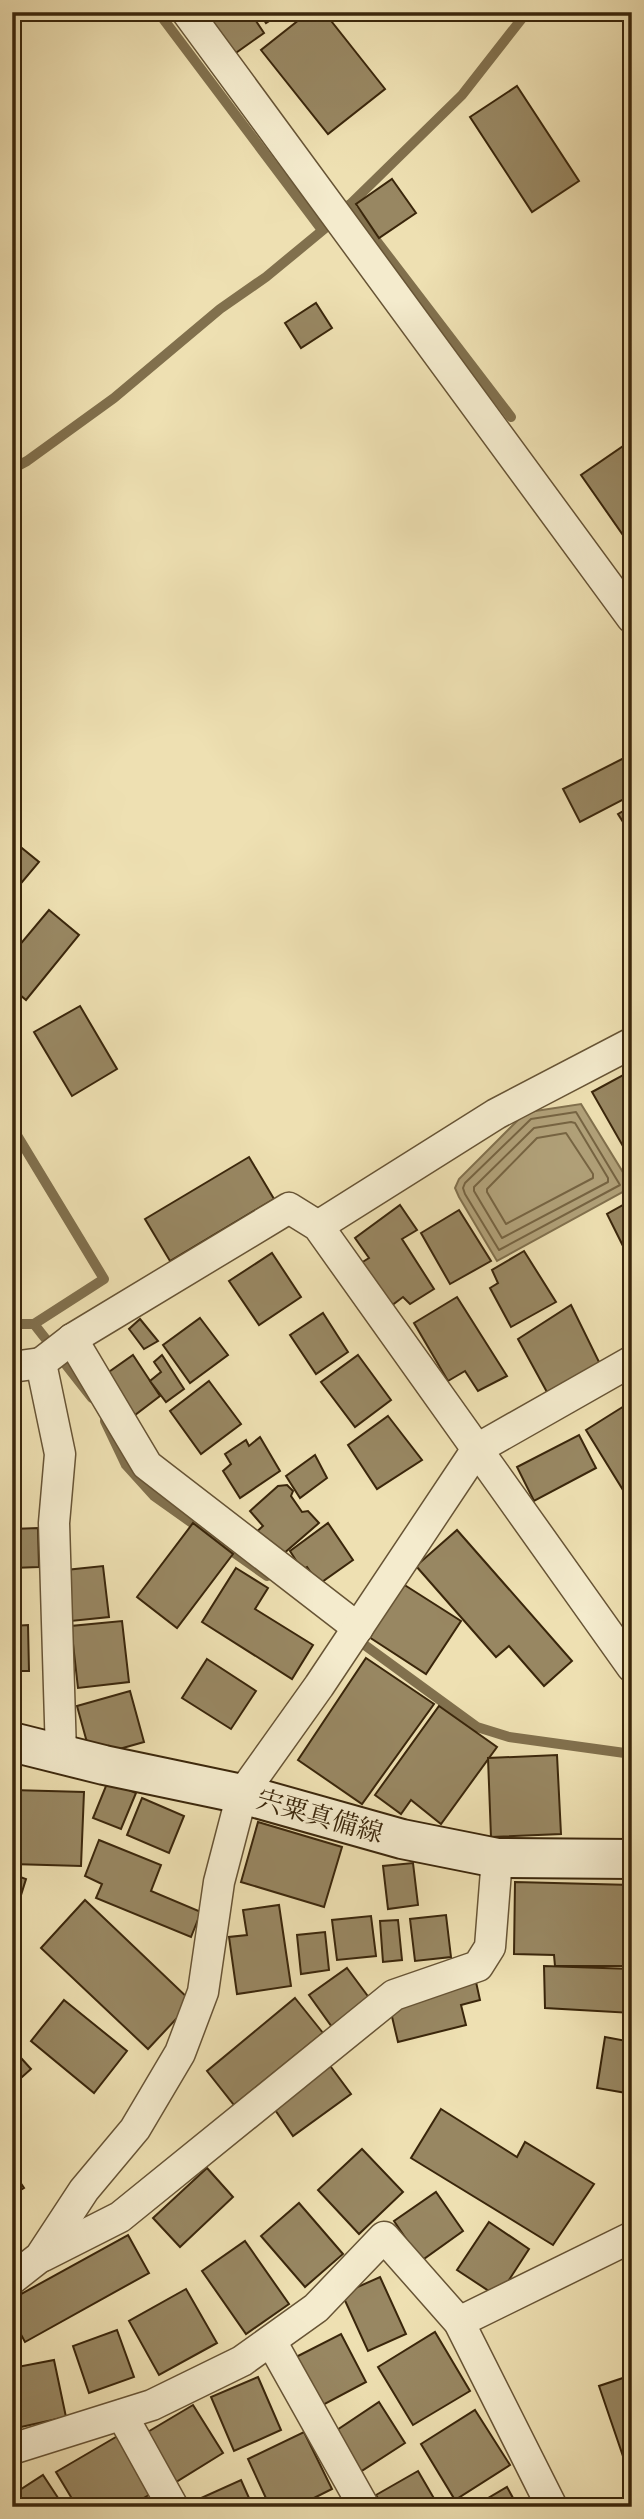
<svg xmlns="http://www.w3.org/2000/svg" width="644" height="2519" font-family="Alegreya,'Noto Serif JP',serif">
  <rect width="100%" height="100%" fill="#eee0b2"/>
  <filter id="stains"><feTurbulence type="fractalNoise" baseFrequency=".00286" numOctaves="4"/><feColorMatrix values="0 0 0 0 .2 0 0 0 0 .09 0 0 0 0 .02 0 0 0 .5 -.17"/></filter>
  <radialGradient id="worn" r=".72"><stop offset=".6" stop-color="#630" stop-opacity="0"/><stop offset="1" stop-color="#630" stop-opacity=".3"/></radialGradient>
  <path fill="#b1a179" stroke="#81704d" stroke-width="2" d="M581,1104L632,1187L497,1261L459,1197L455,1188L459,1179L520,1118L529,1112Z"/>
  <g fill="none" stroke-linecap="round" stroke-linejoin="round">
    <g stroke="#766442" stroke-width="2">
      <path d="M576,1112L620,1185L499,1250L465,1194L463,1188L465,1183L531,1119Z"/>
      <path d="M571,1122L575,1123L608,1178V1182L502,1238L474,1191V1187L534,1128Z"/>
      <path d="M566,1133L593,1174V1178L506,1224L487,1192V1189L537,1138Z"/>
    </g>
    <g stroke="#81704d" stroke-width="10">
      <path d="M158,12L322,230"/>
      <path d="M349,205L511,417"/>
      <path d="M12,469L27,461L114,398L220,309L266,277L329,225L462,95L527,12"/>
      <path d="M12,1127L104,1279L34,1324"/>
      <path d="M12,1324H34L92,1398"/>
      <path d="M105,1421L126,1465L154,1496L267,1576"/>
      <path d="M355,1638L477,1727L509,1737L632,1754"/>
    </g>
  </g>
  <g fill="#988762" stroke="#3a260b" stroke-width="2">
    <path d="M198,12H250L264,33L230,57Z"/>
    <path d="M259,12H283L266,23Z"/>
    <path d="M309,12H324L385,89L328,134L261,50Z"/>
    <path d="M517,86L579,181L532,212L470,117Z"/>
    <path d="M392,179L416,213L379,238L356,204Z"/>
    <path d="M316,303L332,328L301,348L285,323Z"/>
    <path d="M632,440V548L581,475Z"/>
    <path d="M632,754V795L580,822L563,789Z"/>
    <path d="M632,806V836L618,814Z"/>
    <path d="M12,840L39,862L12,894Z"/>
    <path d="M49,910L79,935L26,1000L12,988V954Z"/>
    <path d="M80,1006L117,1069L72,1096L34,1032Z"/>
    <path d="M625,1074L632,1086V1162L592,1092Z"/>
    <path d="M249,1157L274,1199L170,1261L145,1219Z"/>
    <path d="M632,1200V1246L625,1250L607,1214Z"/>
    <path d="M400,1205L417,1230L402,1239L434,1289L410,1304L403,1297L391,1306L361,1263L369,1258L355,1238Z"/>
    <path d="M459,1210L491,1261L450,1284L421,1233Z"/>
    <path d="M524,1251L556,1302L511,1327L490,1288L498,1283L492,1270Z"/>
    <path d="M272,1253L301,1297L259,1325L229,1281Z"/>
    <path d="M632,1272V1289L624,1277Z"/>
    <path d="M457,1297L507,1376L478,1391L465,1371L448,1381L414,1323Z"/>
    <path d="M571,1305L601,1366L548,1394L518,1339Z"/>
    <path d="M323,1313L348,1352L316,1374L290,1335Z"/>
    <path d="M200,1318L228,1355L190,1383L163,1345Z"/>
    <path d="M140,1319L158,1341L144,1349L129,1329Z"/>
    <path d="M133,1355L160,1396L135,1415L106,1374Z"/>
    <path d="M162,1355L184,1389L166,1402L150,1381L161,1372L154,1362Z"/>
    <path d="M358,1355L391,1400L355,1427L321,1382Z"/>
    <path d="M209,1381L241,1424L201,1454L170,1411Z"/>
    <path d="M629,1403L632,1407L631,1503L586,1430Z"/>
    <path d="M388,1416L422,1460L377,1489L348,1445Z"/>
    <path d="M579,1435L596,1468L534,1501L517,1467Z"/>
    <path d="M260,1437L280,1471L240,1498L223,1471L231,1464L225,1454L246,1440L249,1446Z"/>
    <path d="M315,1455L327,1478L300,1498L286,1476Z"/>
    <path d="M287,1485L293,1491L291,1496L302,1512L308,1511L319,1523L275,1561L253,1535L263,1526L250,1511L278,1486Z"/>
    <path d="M193,1523L233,1554L177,1628L137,1597Z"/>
    <path d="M328,1523L353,1560L319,1584L307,1567L302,1570L290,1551Z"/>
    <path d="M38,1528L39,1567L12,1568V1529Z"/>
    <path d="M457,1530L572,1661L544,1686L509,1646L496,1657L416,1566Z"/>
    <path d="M103,1566L109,1617L71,1621L66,1570Z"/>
    <path d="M236,1568L268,1588L255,1609L313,1645L292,1679L202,1622Z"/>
    <path d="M403,1584L461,1621L426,1674L369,1637Z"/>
    <path d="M122,1621L129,1682L78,1688L71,1626Z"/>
    <path d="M28,1625L29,1671H12V1626Z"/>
    <path d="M366,1658L434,1704L362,1804L298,1760Z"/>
    <path d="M207,1659L256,1691L231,1729L182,1698Z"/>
    <path d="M130,1691L144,1742L91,1757L77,1706Z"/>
    <path d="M439,1706L497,1747L441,1824L411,1800L401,1814L375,1795Z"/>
    <path d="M557,1755L561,1834L491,1837L488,1758Z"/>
    <path d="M108,1781L136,1793L121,1829L93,1818Z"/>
    <path d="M12,1790L84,1792L81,1866L12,1864Z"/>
    <path d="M142,1798L184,1816L169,1853L127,1835Z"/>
    <path d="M258,1822L342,1847L324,1907L241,1882Z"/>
    <path d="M99,1840L161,1865L151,1891L201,1912L191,1937L96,1898L102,1884L85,1876Z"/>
    <path d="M413,1863L418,1905L388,1909L383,1866Z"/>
    <path d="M12,1874L26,1879L12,1924Z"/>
    <path d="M515,1882L632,1885V1966H555L554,1955L514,1954Z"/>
    <path d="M85,1900L192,2002L148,2049L41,1948Z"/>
    <path d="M279,1905L291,1986L237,1994L229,1937L247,1935L243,1910Z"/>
    <path d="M446,1915L451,1957L415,1961L410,1919Z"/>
    <path d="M371,1916L376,1956L337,1960L332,1920Z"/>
    <path d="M398,1920L402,1960L383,1962L380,1921Z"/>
    <path d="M325,1932L329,1970L301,1974L297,1935Z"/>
    <path d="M544,1966L632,1969V2013L545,2008Z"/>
    <path d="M347,1968L370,1999L332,2027L309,1995Z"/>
    <path d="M476,1982L480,2000L461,2005L466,2025L398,2042L389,2004Z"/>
    <path d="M295,1998L323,2033L234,2105L207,2071Z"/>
    <path d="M64,2000L127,2051L94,2093L31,2041Z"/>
    <path d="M605,2037L632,2042V2094L597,2088Z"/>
    <path d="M12,2048L31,2069L12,2086Z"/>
    <path d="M328,2063L351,2094L293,2136L271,2104Z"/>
    <path d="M441,2109L517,2157L525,2142L594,2184L553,2245L411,2158Z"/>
    <path d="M362,2149L403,2192L359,2234L318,2190Z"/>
    <path d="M207,2168L233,2197L180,2247L153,2218Z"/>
    <path d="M12,2170L24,2188L12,2195Z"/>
    <path d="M436,2192L463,2231L421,2261L394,2221Z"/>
    <path d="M299,2203L343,2254L305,2287L261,2236Z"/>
    <path d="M489,2222L529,2249L498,2297L457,2270Z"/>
    <path d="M128,2235L149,2273L25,2342L12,2318V2299Z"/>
    <path d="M245,2241L289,2304L246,2334L202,2271Z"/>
    <path d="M380,2277L406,2334L368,2351L342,2294Z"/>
    <path d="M186,2289L217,2343L159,2375L129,2321Z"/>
    <path d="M117,2330L134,2377L89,2393L73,2346Z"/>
    <path d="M435,2332L470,2391L413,2425L378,2367Z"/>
    <path d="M341,2334L366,2382L321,2406L296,2357Z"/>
    <path d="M54,2360L66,2417L12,2429V2368Z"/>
    <path d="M632,2375V2463L626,2465L599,2386Z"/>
    <path d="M258,2377L281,2430L234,2451L211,2397Z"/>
    <path d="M379,2402L405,2443L360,2472L334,2432Z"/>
    <path d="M193,2405L223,2453L176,2482L146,2433Z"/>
    <path d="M475,2410L510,2465L455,2500L421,2444Z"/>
    <path d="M304,2432L332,2489L296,2507H270L248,2459Z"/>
    <path d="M121,2434L154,2492L128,2507H77L56,2472Z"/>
    <path d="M418,2471L439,2507H383L376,2495Z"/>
    <path d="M43,2475L64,2507H12V2495Z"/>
    <path d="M241,2480L253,2507H192L190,2503Z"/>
    <path d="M507,2487L518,2507H473Z"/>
    <path d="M335,2501L337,2507H321Z"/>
  </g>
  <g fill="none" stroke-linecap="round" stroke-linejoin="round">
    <g stroke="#675435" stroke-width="33">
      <g id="street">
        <path d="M187,12L632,618"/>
        <path d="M318,1226L496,1114L632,1043"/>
        <path d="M72,1339L147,1465L358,1628"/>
        <path d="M12,1367L41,1363"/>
        <path d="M61,1754L54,1523L60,1454L41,1363L72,1339L289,1208L318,1226L632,1667"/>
        <path d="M43,2256L120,2217L394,1995L478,1966L490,1947L497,1858"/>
        <path d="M12,2279L40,2257L84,2190L135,2129L180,2053L203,1992L219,1882L242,1794L319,1686L477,1449L632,1361"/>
        <path d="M459,2322L632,2237"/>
        <path d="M271,2341L364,2507"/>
        <path d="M122,2415L173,2507"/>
        <path d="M12,2449L152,2405L242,2361L316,2308L384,2237L459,2322L552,2507"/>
      </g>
    </g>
    <g stroke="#3a260b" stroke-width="42">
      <path id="secondary" d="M12,1742L104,1765L242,1794L402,1839L497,1858L632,1859"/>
    </g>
    <use href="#street" stroke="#f4ebcd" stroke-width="30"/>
    <use href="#secondary" stroke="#f4ebcd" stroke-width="38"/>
  </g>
  <g text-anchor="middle" stroke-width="7" stroke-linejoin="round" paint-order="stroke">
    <g font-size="26" fill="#3a260b" stroke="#f4ebcd">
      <text transform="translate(320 1816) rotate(16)" y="9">宍粟真備線</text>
    </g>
  </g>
  <rect width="644" height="2519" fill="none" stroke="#eee0b2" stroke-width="42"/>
  <rect x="14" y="14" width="616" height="2491" fill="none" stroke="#3a260b" stroke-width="3.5"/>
  <rect x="21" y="21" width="602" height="2477" fill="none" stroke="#3a260b" stroke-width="2"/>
  <rect width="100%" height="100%" filter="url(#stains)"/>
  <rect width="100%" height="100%" fill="url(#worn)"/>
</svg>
